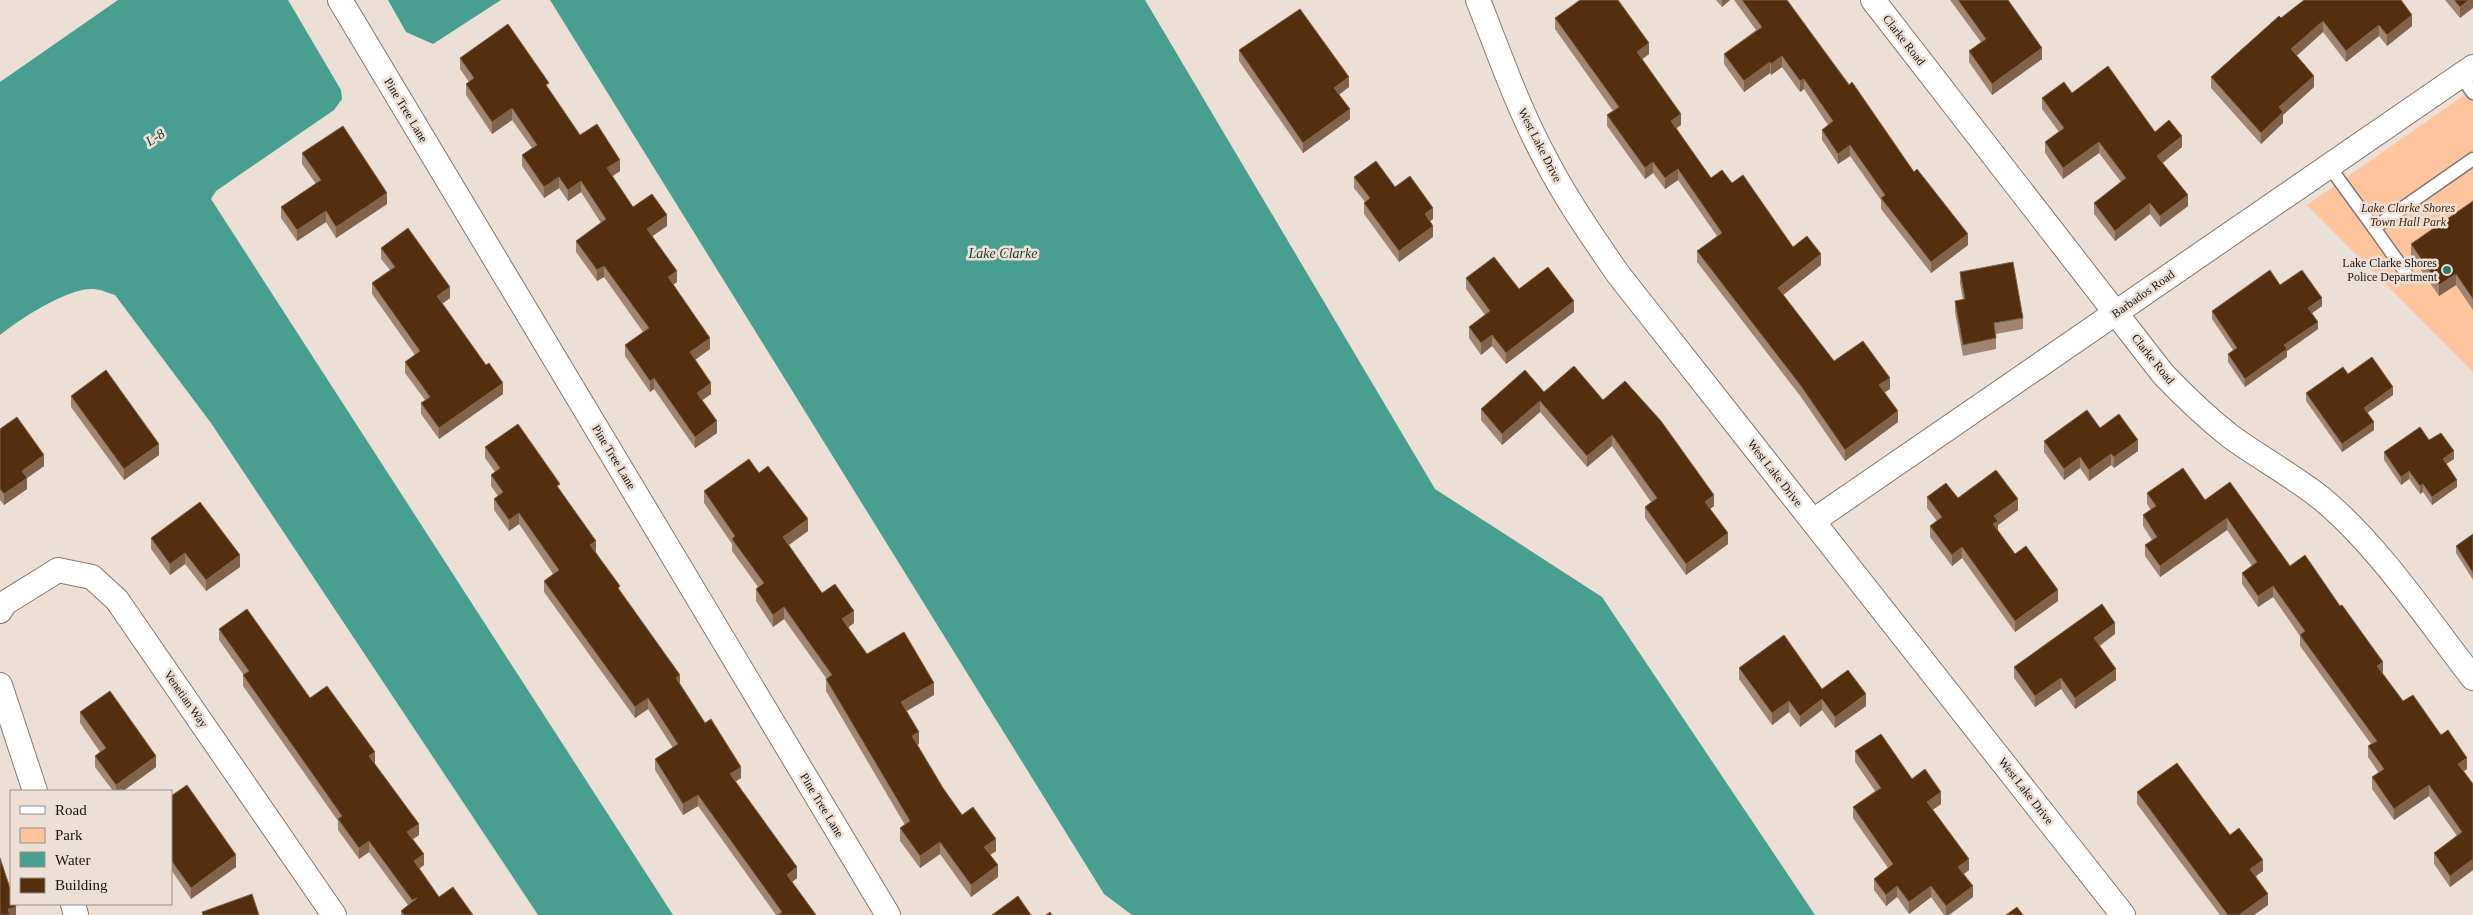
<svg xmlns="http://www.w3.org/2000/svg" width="2473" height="915" font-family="'Times New Roman',serif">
  <rect width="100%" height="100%" fill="#ecdfd6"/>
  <path fill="#fdc49d" d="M2473,89V372L2307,205Z"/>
  <g fill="#499f8f">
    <path d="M118,0H288L341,90L342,99L334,110L216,191L211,199L673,915H538L211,423L115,295C108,293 100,289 93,289C69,287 18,320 0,335V82Z"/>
    <path d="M388,0H501L433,44L406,32Z"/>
    <path d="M550,0H1145L1435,489L1602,597L1815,915H1132L1104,894Z"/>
  </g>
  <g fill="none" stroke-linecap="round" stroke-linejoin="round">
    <g stroke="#847971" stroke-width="15">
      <g id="service">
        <path d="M2460,75L2473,93"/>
        <path d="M2329,166L2374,228"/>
        <path d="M2406,273L2374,228L2473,159"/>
      </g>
    </g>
    <g stroke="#847971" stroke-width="26">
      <g id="minor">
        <path d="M340,0L888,915"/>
        <path d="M1478,0C1499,53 1518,108 1545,158C1566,199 1592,236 1618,274L2123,915"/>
        <path d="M1873,0L2163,374C2184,396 2206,417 2230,436C2260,458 2292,475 2321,498C2379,546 2427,619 2473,678"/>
        <path d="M1813,521L2473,67"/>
        <path d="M0,611L5,603L58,570L92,577L117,600L334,915"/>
        <path d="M0,685L35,791"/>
        <path d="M73,904L76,915"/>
      </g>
    </g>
    <use href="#service" stroke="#fff" stroke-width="12"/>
    <use href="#minor" stroke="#fff" stroke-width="24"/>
  </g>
  <g fill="#a08672">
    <path d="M1716,0H1730L1722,7Z"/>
    <path d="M1734,0H1787L1968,245L1931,273L1881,209V200L1850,156L1838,164L1822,140V130L1828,125L1804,89L1800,92L1782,67L1771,75L1770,73L1744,92L1724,64V54L1756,30Z"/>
    <path d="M1950,0H2008L2042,59L1992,95L1969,62V51L1981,42Z"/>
    <path d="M2445,0H2473L2460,18Z"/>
    <path d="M1555,18L1649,54L1642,59L1681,125L1676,128L1711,178L1732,183L1793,247L1821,265L1783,295L1834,361L1890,389L1885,392L1898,422L1845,461L1801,397L1697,262V251L1717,236L1678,180L1665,189L1653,173L1645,179L1607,126V115L1613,111L1555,29Z"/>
    <path d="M2281,18L2412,26L2387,46L2379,36L2346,62L2323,32L2296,56L2314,87L2283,115V123L2261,144L2211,88V77Z"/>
    <path d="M1239,50L1349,87L1339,95L1350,119L1303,153L1239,61Z"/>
    <path d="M460,58L549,89L580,135L620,171L612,176L633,207L667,226L652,236L677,282L673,285L710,349L695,360L711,394L702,400L717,433L695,448L654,389L650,392L625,356V345L643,332L604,277L597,281L576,252V241L601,223L581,192L568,201L559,188L544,198L522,166V155L532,148L512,120L492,134L466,95V84L469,82L460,69Z"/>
    <path d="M2072,93L2155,132L2182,147L2163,163L2188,206L2160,227L2150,214L2115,241L2094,214V203L2121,182L2099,153L2063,179L2045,153V142L2059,132L2042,109V98Z"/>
    <path d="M302,153L387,204L336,238L326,222L297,241L281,218V207L316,184L302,164Z"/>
    <path d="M1354,177L1395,187L1433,219L1430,221L1433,237L1399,262L1364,214V203L1365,202L1354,188Z"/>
    <path d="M2473,201V310L2456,285L2439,296L2411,255V244Z"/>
    <path d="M381,248L450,298L442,304L503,394L439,439L421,414V403L425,400L405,373V362L415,355L372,294V283L390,270L381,259Z"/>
    <path d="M1960,272L2023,318V329L1996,334V349L1963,356L1955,312V301L1963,300L1960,283Z"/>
    <path d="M1466,278L1519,289L1574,312L1506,364L1492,346L1481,355L1469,338V327L1485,315L1466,289Z"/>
    <path d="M2280,285L2322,306L2312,313L2318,329L2287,351V357L2245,387L2228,362V354L2233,350L2212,319V311Z"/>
    <path d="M2348,374L2393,395L2367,413L2374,430L2342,452L2306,401V393Z"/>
    <path d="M1544,392L1603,400L1714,506L1710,509L1728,544L1686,575L1645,518V507L1651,502L1612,446L1587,467L1540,412L1502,445L1481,420V409Z"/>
    <path d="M71,396L159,455L124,480L71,407Z"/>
    <path d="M2100,428L2138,451L2114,468L2111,465L2089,481L2080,468L2064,480L2044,452V441Z"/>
    <path d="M0,429L44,466L27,478V489L4,505L0,500Z"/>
    <path d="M2429,440L2454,459L2446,464L2457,487L2432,505L2423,492L2420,494L2409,479L2401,485L2384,460V452Z"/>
    <path d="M485,447L560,490L596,552L620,590L705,723L741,778L736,781L797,878L792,882L816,915H776L698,806L683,815L655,770V759L673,748L648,709L635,718L544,592V581L553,574L519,524L509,531L494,510V499L498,496L491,486V475L495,472L485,458Z"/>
    <path d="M759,473L808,531L789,545L822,593L854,623L848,627L867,654L934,695L907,711L919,744L917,745L943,788L962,815L996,851L990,855L998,877L971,897L940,854L920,868L900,841V828L905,825L826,691V678L784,619L773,627L756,601V589L758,587L732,551V544L704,503V491Z"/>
    <path d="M2147,493L2205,500L2290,566L2383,673V674L2403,701L2441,735L2467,769L2464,771L2473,784V870L2450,887L2434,864V853L2457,836L2429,796L2394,820L2372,789V777L2379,773L2368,757V746L2371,744L2300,646V636L2273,597L2258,607L2242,584V573L2252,566L2227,530L2160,577L2145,556V545L2152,540L2143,526V515L2151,510L2147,504Z"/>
    <path d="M1927,497L1958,498L2018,510L1998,525V530L2015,554L2058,601L2015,632L1962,558L1952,566L1930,537V526L1937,521L1927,508Z"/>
    <path d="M2473,534V580L2456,553V546Z"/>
    <path d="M151,538L240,567L206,591L185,564L170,575L151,549Z"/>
    <path d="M219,629L310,698L375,763H374L419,835L413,839L424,865L419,869L439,897L473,915H401V911L408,905L369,852L359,859L338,830V821L243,686V674L219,640Z"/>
    <path d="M2115,634L2100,646L2116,680L2075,709L2061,689L2035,707L2014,678V667Z"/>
    <path d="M1739,668L1822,689L1866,706L1835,728L1822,710L1800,727L1789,712L1772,725L1739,679Z"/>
    <path d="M80,712L156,767L123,791H113L95,767V756L100,752L80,723Z"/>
    <path d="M1855,751L1912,779L1941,804L1932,810L1969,870L1964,874L1973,897L1949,915H1944L1931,897L1909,914L1897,897L1886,906L1874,890V879L1888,868L1853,818V807L1875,791L1855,762Z"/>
    <path d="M2137,792L2230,835L2263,871L2256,876L2268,905L2254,915H2220L2137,804Z"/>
    <path d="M171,796L236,867L191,899L172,871Z"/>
  </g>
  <g fill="#81634b">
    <path d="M1722,0H1730L1722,7Z"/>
    <path d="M2469,0H2473V8L2460,18V7Z"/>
    <path d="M2412,15V26L2387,46V35Z"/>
    <path d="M2323,21V32L2291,61V49Z"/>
    <path d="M2379,25V36L2346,62V51Z"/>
    <path d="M1649,43V54L1637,63V52Z"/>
    <path d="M2042,48V59L1992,95V84Z"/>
    <path d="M1782,56V67L1771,75V64Z"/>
    <path d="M1770,62V73L1744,92V81Z"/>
    <path d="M2314,76V87L2283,115V123L2261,144V133L2279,107Z"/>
    <path d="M1349,77V87L1334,98V88Z"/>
    <path d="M1804,79V89L1800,92V81Z"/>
    <path d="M512,108V120L492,134V122Z"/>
    <path d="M1350,109V119L1303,153V143Z"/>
    <path d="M1681,114V125L1671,132V121Z"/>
    <path d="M2182,136V147L2157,167V156Z"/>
    <path d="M2099,142V153L2063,179V168Z"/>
    <path d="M1850,145V156L1838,164V154Z"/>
    <path d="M620,160V171L607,180V168Z"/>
    <path d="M1653,162V173L1645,179V168Z"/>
    <path d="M1678,169V180L1665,189V178Z"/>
    <path d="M559,177V188L544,198V187Z"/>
    <path d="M581,181V192L568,201V190Z"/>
    <path d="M387,193V204L336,238V227Z"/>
    <path d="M2188,195V206L2160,227V216Z"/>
    <path d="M2150,203V214L2115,241V231Z"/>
    <path d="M1433,208V219L1425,225V214Z"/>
    <path d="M326,211V222L297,241V230Z"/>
    <path d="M667,215V226L647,240V229Z"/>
    <path d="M1433,226V237L1399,262V251Z"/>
    <path d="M1968,234V245L1931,273V262Z"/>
    <path d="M1821,254V265L1778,299V288Z"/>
    <path d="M604,266V277L597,281V270Z"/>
    <path d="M677,271V282L668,288V277Z"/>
    <path d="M2456,274V285L2439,296V285Z"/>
    <path d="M450,287V298L437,307V296Z"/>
    <path d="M2322,298V306L2308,316V308Z"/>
    <path d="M1574,301V312L1506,364V353Z"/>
    <path d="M2318,322V329L2287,351V357L2245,387V379L2284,345Z"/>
    <path d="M1492,335V346L1481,355V343Z"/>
    <path d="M710,338V349L690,363V352Z"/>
    <path d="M654,378V389L650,392V381Z"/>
    <path d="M1890,378V389L1879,396V385Z"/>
    <path d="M503,383V394L439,439V428Z"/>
    <path d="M711,383V394L697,404V393Z"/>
    <path d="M2393,387V395L2364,415V408Z"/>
    <path d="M1540,401V412L1502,445V434Z"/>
    <path d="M1898,411V422L1845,461V450Z"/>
    <path d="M717,421V433L695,448V437Z"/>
    <path d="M2374,422V430L2342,452V444Z"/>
    <path d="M1612,435V446L1587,467V456Z"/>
    <path d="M2138,440V451L2114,468V457Z"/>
    <path d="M159,444V455L124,480V469Z"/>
    <path d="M2454,451V459L2443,466V459Z"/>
    <path d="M2111,454V465L2089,481V470Z"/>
    <path d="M44,455V466L27,478V489L4,505V494L22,471Z"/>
    <path d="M2080,457V468L2064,480V469Z"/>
    <path d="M2409,471V479L2401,485V477Z"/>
    <path d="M2457,480V487L2432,505V497Z"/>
    <path d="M2423,484V492L2420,494V486Z"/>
    <path d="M1714,495V506L1705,513V502Z"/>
    <path d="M2018,499V510L1998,525V532L1993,535L1994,516Z"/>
    <path d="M519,513V524L509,531V520Z"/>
    <path d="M2227,518V530L2160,577V566Z"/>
    <path d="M808,519V531L783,549V537Z"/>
    <path d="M1728,533V544L1686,575V564Z"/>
    <path d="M596,541V552L590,556V545Z"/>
    <path d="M1962,547V558L1952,566V555Z"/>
    <path d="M185,553V564L170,575V564Z"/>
    <path d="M240,555V567L206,591V580Z"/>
    <path d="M2273,586V597L2258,607V596Z"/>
    <path d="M2058,590V601L2015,632V621Z"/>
    <path d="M784,607V619L773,627V615Z"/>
    <path d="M854,611V623L842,632V619Z"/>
    <path d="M2115,623V634L2094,649V638Z"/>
    <path d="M2383,662V673L2377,677V666Z"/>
    <path d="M2116,669V680L2075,709V698Z"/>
    <path d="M680,675V686L676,678Z"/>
    <path d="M2061,678V689L2035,707V696Z"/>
    <path d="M934,683V695L901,714V702Z"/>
    <path d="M1866,694V706L1835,728V717Z"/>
    <path d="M648,698V709L635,718V707Z"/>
    <path d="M1822,699V710L1800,727V716Z"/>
    <path d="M1789,701V712L1772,725V713Z"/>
    <path d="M919,732V744L912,748V736Z"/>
    <path d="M375,752V763L369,767V756Z"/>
    <path d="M156,756V767L123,791H116V785Z"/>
    <path d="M2467,758V769L2458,775V764Z"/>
    <path d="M741,767V778L730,785V774Z"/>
    <path d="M2429,785V796L2394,820V809Z"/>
    <path d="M1941,792V804L1927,814V802Z"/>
    <path d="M698,795V806L683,815V804Z"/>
    <path d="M419,824V835L407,843V832Z"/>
    <path d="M996,839V851L984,859V847Z"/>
    <path d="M369,841V852L359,859V848Z"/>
    <path d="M940,842V854L920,868V856Z"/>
    <path d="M424,854V865L414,872V861Z"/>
    <path d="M236,855V867L191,899V888Z"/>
    <path d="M1969,859V870L1958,878V867Z"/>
    <path d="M2473,859V870L2450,887V876Z"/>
    <path d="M2263,860V871L2250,880V869Z"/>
    <path d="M998,865V877L971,897V885Z"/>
    <path d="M797,867V878L787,886V875Z"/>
    <path d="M1897,886V897L1886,906V895Z"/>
    <path d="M1931,886V897L1909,914V902Z"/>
    <path d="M1973,886V897L1949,915H1946V906Z"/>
    <path d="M2268,894V905L2254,915H2239Z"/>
    <path d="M16,907V915H8V909Z"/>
  </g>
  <g fill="#532e0f" stroke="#81634b">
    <path d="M1580,0H1618L1649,43L1637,52L1681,114L1671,121L1711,178L1722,170L1732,183L1743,175L1793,247L1807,236L1821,254L1778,288L1834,361L1863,341L1890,378L1879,385L1898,411L1845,450L1801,386L1697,251L1722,233L1678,169L1665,178L1653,162L1645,168L1607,115L1619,107L1555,18Z"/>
    <path d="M1742,0H1787L1849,85L1852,82L1914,172L1917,169L1968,234L1931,262L1881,198L1885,195L1850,145L1838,154L1822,130L1833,121L1804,79L1800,81L1782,56L1771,64L1770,62L1744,81L1724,54L1762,27Z"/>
    <path d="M1958,0H2008L2042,48L1992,84L1969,51L1986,39Z"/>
    <path d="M2304,0H2401L2412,15L2387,35L2379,25L2346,51L2323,21L2291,49L2314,76L2279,107L2283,112L2261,133L2211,77L2279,16L2281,18Z"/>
    <path d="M2454,0H2469L2460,7Z"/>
    <path d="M1300,9L1349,77L1334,88L1350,109L1303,143L1239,50Z"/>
    <path d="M508,24L549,83L546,85L580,135L597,124L620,160L607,168L633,207L652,194L667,215L647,229L677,271L668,277L710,338L690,352L711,383L697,393L717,421L695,437L654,378L650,381L625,345L649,328L604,266L597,270L576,241L606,219L581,181L568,190L559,177L544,187L522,155L537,145L512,108L492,122L466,84L474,78L460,58Z"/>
    <path d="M2108,66L2155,132L2169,120L2182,136L2157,156L2188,195L2160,216L2150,203L2115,231L2094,203L2126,178L2099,142L2063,168L2045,142L2064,128L2042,98L2064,82L2072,93Z"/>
    <path d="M343,126L387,193L336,227L326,211L297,230L281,207L321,180L302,153Z"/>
    <path d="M1376,161L1395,187L1410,176L1433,208L1425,214L1433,226L1399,251L1364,203L1370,198L1354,177Z"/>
    <path d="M2473,201V299L2456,274L2439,285L2411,244Z"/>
    <path d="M408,228L450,287L437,296L486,365L489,363L503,383L439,428L421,403L430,397L405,362L420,351L372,283L395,267L381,248Z"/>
    <path d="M1494,257L1519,289L1548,267L1574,301L1506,353L1492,335L1481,343L1469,327L1490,311L1466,278Z"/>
    <path d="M2013,262L2023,318L1994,323L1996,338L1963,345L1955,301L1965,299L1960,272Z"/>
    <path d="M2270,270L2280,285L2302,270L2322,298L2308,308L2318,322L2284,345L2287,349L2245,379L2228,354L2237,348L2212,311Z"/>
    <path d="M2372,357L2393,387L2364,408L2374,422L2342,444L2306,393L2343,367L2348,374Z"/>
    <path d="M1574,366L1603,400L1625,381L1661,421L1714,495L1705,502L1728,533L1686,564L1645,507L1657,498L1612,435L1587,456L1540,401L1502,434L1481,409L1525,370L1544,392Z"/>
    <path d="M106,370L159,444L124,469L71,396Z"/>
    <path d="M2087,410L2100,428L2119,414L2138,440L2114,457L2111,454L2089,470L2080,457L2064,469L2044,441Z"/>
    <path d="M17,417L44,455L22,471L27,478L4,494L0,489V429Z"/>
    <path d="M518,424L560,484L557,486L596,541L590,545L620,586L618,588L680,675L676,678L705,723L711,719L741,767L730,774L797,867L787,875L816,915H778L782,912L698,795L683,804L655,759L678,744L648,698L635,707L544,581L559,570L519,513L509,520L494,499L503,492L491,475L500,468L485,447Z"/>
    <path d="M2420,427L2429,440L2441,433L2454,451L2443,459L2457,480L2432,497L2423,484L2420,486L2409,471L2401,477L2384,452Z"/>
    <path d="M749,459L759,473L768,466L808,519L783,537L822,593L835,584L854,611L842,619L867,654L904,632L934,683L901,702L919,732L912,736L943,788L962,815L973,807L996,839L984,847L998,865L971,885L940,842L920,856L900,828L910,821L826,679L832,675L784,607L773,615L756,589L764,583L732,539L735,536L704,491Z"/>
    <path d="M2183,468L2205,500L2230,482L2290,566L2305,555L2340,606L2342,605L2383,662L2377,666L2403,701L2413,695L2441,735L2448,730L2467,758L2458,764L2473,784V859L2450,876L2434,853L2462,832L2429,785L2394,809L2372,777L2384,769L2368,746L2377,741L2300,635L2305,631L2273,586L2258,596L2242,573L2257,562L2227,518L2160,566L2145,545L2157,537L2143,515L2156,506L2147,493Z"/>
    <path d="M1996,470L2018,499L1994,516L1998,521L1993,524L2015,554L2026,546L2058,590L2015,621L1962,547L1952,555L1930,526L1942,517L1927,497L1946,483L1958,498Z"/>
    <path d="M200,502L240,555L206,580L185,553L170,564L151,538Z"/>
    <path d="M2473,534V573L2456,546Z"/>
    <path d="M2102,604L2115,623L2094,638L2116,669L2075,698L2061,678L2035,696L2014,667Z"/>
    <path d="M247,609L310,698L327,686L375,752L369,756L419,824L407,832L424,854L414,861L439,897L453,887L473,915H404L401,911L417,898L412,900L369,841L359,848L338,819L342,816L243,675L249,671L219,629Z"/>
    <path d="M1784,635L1822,689L1848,670L1866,694L1835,717L1822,699L1800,716L1789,701L1772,713L1739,668Z"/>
    <path d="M110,691L156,756L116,785L95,756L106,748L80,712Z"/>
    <path d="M1881,734L1912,779L1925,769L1941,792L1927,802L1969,859L1958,867L1973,886L1946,906L1931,886L1909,902L1897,886L1886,895L1874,879L1893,864L1853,807L1881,788L1855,751Z"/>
    <path d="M2177,763L2230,835L2239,828L2263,860L2250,869L2268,894L2239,915H2228L2137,792Z"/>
    <path d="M187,785L236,855L191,888L171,860V796Z"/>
    <path d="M0,858L11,891V904H15L16,907L8,909L10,915H0Z"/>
    <path d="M252,894L259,915H203L202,912Z"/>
    <path d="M1018,896L1031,915H992Z"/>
    <path d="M2017,907L2023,915H2006Z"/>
    <path d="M1050,912L1052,915H1046Z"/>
  </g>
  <circle fill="#32766a" stroke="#ecdfd6" stroke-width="2" cx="2447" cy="270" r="5"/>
  <g text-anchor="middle" stroke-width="5" stroke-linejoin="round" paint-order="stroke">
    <g font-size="12" fill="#191512" stroke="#ecdfd6">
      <text transform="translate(1904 40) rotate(52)" y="4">Clarke Road</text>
      <text transform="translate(406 110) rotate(59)" y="4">Pine Tree Lane</text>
      <text transform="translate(1540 145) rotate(63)" y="4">West Lake Drive</text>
      <text transform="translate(2143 294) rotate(-35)" y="4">Barbados Road</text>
      <text transform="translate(2153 359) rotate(51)" y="4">Clarke Road</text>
      <text transform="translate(614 457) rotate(59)" y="4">Pine Tree Lane</text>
      <text transform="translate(1775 473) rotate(52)" y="4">West Lake Drive</text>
      <text transform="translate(186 699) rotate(55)" y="4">Venetian Way</text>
      <text transform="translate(2026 791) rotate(52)" y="4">West Lake Drive</text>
      <text transform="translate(822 805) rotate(59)" y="4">Pine Tree Lane</text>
    </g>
    <g font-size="12" font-style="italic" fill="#4a2504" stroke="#ecdfd6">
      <text x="2408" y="212">Lake Clarke Shores<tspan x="2408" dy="14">Town Hall Park</tspan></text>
    </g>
    <g font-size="12" fill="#191512" stroke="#ecdfd6" text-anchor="end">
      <text x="2437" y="267">Lake Clarke Shores<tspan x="2437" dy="14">Police Department</tspan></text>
    </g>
    <g font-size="14" font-style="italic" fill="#173f38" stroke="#ecdfd6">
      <text transform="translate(155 137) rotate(-33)" y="5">L-8</text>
      <text x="1003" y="258">Lake Clarke</text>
    </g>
  </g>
  <rect x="10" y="790" width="162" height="115" fill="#ecdfd6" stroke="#988e88"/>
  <rect x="20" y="806" width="25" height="8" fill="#ffffff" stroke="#988e88"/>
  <text x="55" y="815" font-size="15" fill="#191512">Road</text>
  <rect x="20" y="828" width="25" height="15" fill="#fdc49d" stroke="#988e88"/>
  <text x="55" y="840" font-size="15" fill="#191512">Park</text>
  <rect x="20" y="852" width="25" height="15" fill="#499f8f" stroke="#988e88"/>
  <text x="55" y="865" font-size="15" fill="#191512">Water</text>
  <rect x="20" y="878" width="25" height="15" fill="#532e0f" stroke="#988e88"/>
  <text x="55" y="890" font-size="15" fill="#191512">Building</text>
</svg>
